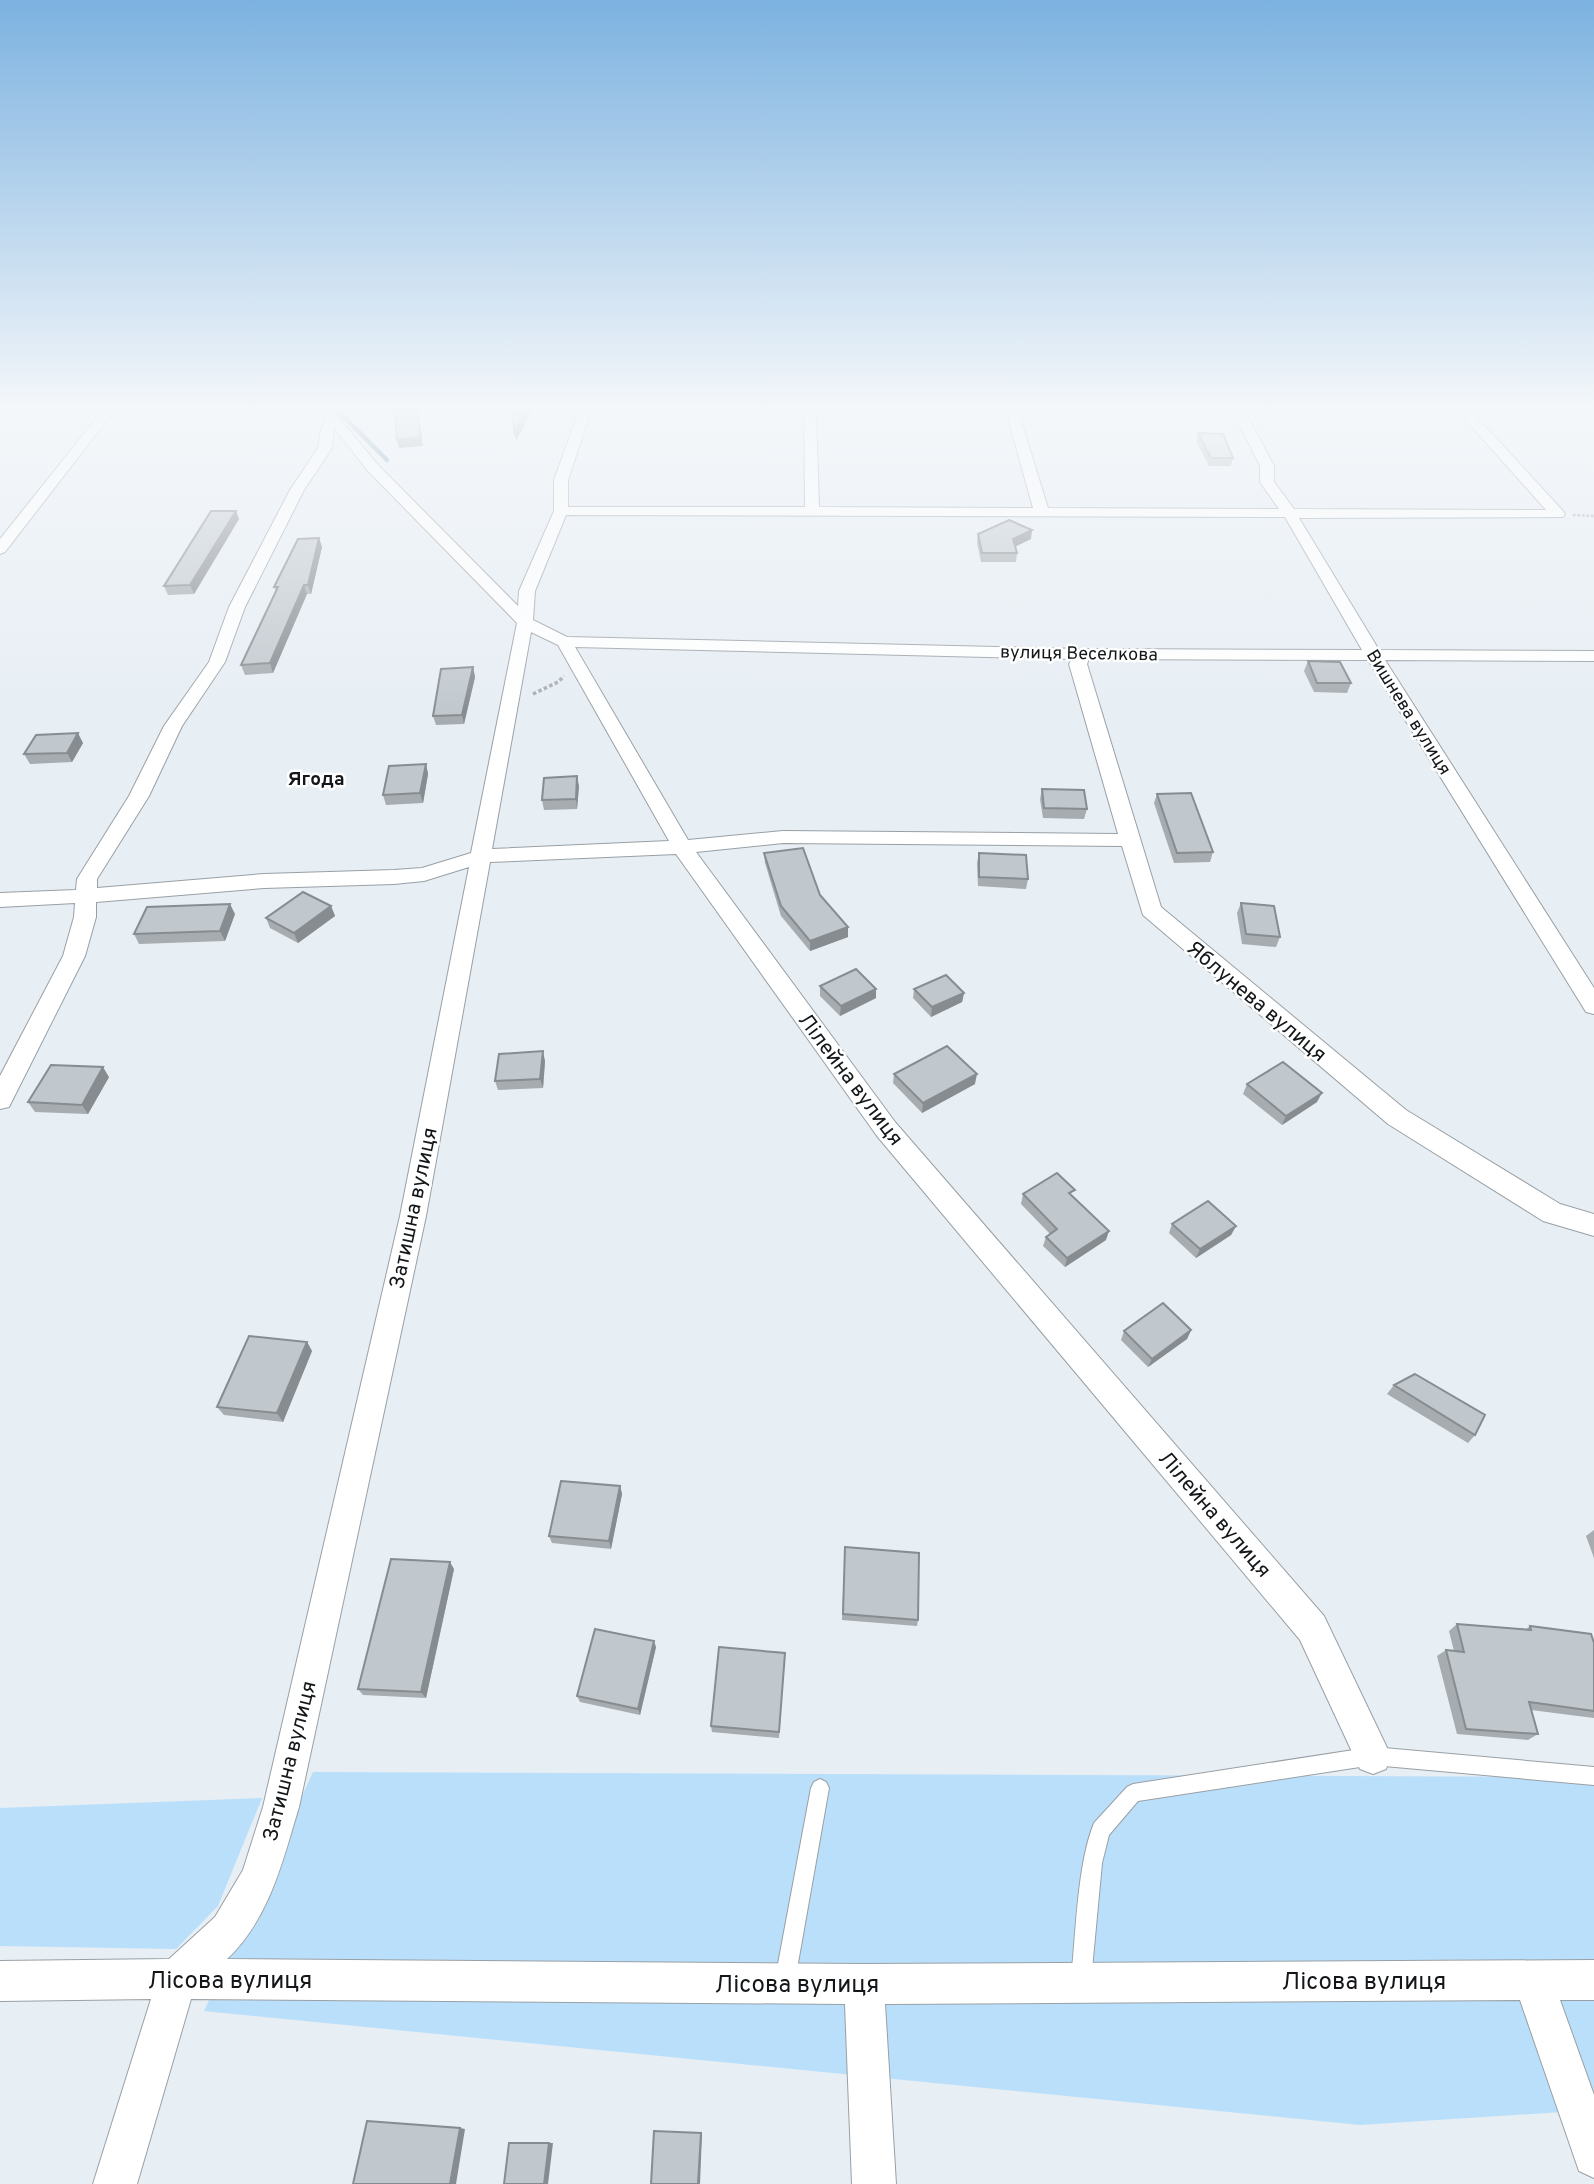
<svg xmlns="http://www.w3.org/2000/svg" width="1594" height="2184" font-family="Overpass,sans-serif">
  <rect width="100%" height="100%" fill="#e7eef4"/>
  <g fill="#badffa">
    <path d="M313,1772L1594,1777V2110L1360,2125L204,2011Z"/>
    <path d="M262,1798L218,1906L176,1949L0,1946V1808Z"/>
  </g>
  <g fill="none" stroke-linecap="round" stroke-linejoin="round">
    <path stroke="#5b829d" stroke-width="4.5" d="M338,411L387,460"/>
    <g stroke="#99a0a5" stroke-width="2">
      <g id="service">
        <path d="M1373,1747L1594,1767V1785L1373,1765L1138,1801L1109,1835L1102,1863L1091,1980L1088,1987L1081,1990L1074,1987L1071,1980C1076,1934 1077,1865 1094,1823L1127,1787L1133,1784Z"/>
        <path d="M820,1779L826,1782L829,1788L795,1980L792,1987L785,1990L778,1987L775,1980L811,1788L814,1782Z"/>
      </g>
    </g>
    <g stroke="#99a0a5" stroke-width="2">
      <g id="minor">
        <path d="M0,411H8L0,418Z"/>
        <path d="M102,411H114L5,552L0,554V539Z"/>
        <path d="M321,411H333L378,465L518,606L519,591L554,511V480L579,411H591L568,480V507H805L804,411H816L819,507L1033,508L1006,411H1018L1048,508L1279,509L1260,482V466L1233,411H1245L1274,466V482L1294,509L1546,510L1458,411H1471L1563,511L1565,514L1563,517L1299,518L1379,650L1594,651V661L1385,660L1594,988V1014L1586,1012L1368,660L1089,659L1087,664L1161,907L1406,1110L1560,1204L1594,1214V1236L1543,1221L1388,1124L1143,915L1122,846L783,843L696,852L895,1122L1324,1616L1391,1756L1386,1769L1373,1774L1360,1769L1300,1640L877,1136L676,854L490,862L426,1216L299,1807C283,1860 269,1920 227,1959L864,1964L1594,1960V2000H1560L1594,2095V2178L1579,2171L1520,2000L885,2004L896,2184H852L845,2004L191,1999L137,2184H93L151,1999L0,2001V1961L169,1959L215,1917L243,1870L263,1807L400,1216L469,867L424,881L394,884L264,888L96,902V917L85,956L9,1107L0,1109V1076L63,956L74,917L75,903L0,907V893L76,890L77,879L129,796L164,726L209,662L229,607L290,490L318,448L321,429L327,419ZM334,428L368,471L517,623L471,853L422,868L394,870L264,874L97,888V879L149,796L182,726L225,662L245,607L304,490L332,448ZM566,515L1285,517L1362,650L1083,649L567,637L533,620L535,591ZM531,632L558,645L669,841L492,849ZM575,647L1072,659L1069,664L1118,834L783,831L688,840Z"/>
      </g>
    </g>
    <path stroke="#a7adb2" stroke-width="2.5" stroke-dasharray="2.5 2" stroke-linecap="butt" d="M1573,515L1594,516"/>
    <path stroke="#a7adb2" stroke-width="3.5" stroke-dasharray="3.5 2.5" stroke-linecap="butt" d="M533,694L558,682L564,676"/>
    <use href="#service" fill="#fff" fill-rule="evenodd"/>
    <use href="#minor" fill="#fff" fill-rule="evenodd"/>
  </g>
  <g fill="#a6acb0">
    <path d="M1198,433L1233,458L1231,466H1209L1196,441Z"/>
    <path d="M236,511L239,519L194,594L168,595L164,586Z"/>
    <path d="M978,534L1031,539L1015,547L1017,553L1016,562H981L977,543Z"/>
    <path d="M319,538L322,547L311,594H307L273,673L245,675L241,665L276,591L274,587Z"/>
    <path d="M1308,661L1351,683L1347,693L1314,692L1304,671Z"/>
    <path d="M473,667L475,677L464,724L436,725L433,716Z"/>
    <path d="M83,743L72,762L30,764L24,754Z"/>
    <path d="M426,764L428,774L423,803L386,805L383,795Z"/>
    <path d="M579,786L577,809L544,810L542,800Z"/>
    <path d="M1042,789L1087,809L1084,819L1043,818L1040,799Z"/>
    <path d="M1157,794L1213,852L1210,862L1174,863L1154,803Z"/>
    <path d="M764,853L848,927V937L810,951L781,916L765,863Z"/>
    <path d="M979,853L1028,879L1026,889L978,886L977,863Z"/>
    <path d="M1241,903L1280,937L1276,947L1242,944L1237,913Z"/>
    <path d="M331,906L335,916L298,943L270,928L266,918Z"/>
    <path d="M235,914L225,941L139,944L134,934Z"/>
    <path d="M820,986L876,989V998L840,1016L820,996Z"/>
    <path d="M914,989L964,993L962,1002L931,1017L913,998Z"/>
    <path d="M545,1061L543,1088L498,1090L495,1081Z"/>
    <path d="M894,1074L975,1084L922,1113L893,1083Z"/>
    <path d="M109,1077L88,1114L35,1112L28,1102Z"/>
    <path d="M1247,1084L1317,1102L1282,1125L1243,1094Z"/>
    <path d="M1023,1194L1073,1197L1106,1240L1065,1267L1043,1246L1046,1237L1050,1234L1021,1204Z"/>
    <path d="M1172,1224L1236,1226L1231,1235L1196,1258L1169,1233Z"/>
    <path d="M1191,1330L1187,1339L1148,1367L1121,1340L1124,1331Z"/>
    <path d="M307,1342L312,1351L283,1422L224,1415L217,1407Z"/>
    <path d="M1394,1385L1475,1435L1468,1443L1387,1394Z"/>
    <path d="M620,1486L622,1494L611,1549L552,1543L549,1536Z"/>
    <path d="M1594,1530V1558L1586,1536Z"/>
    <path d="M845,1547L918,1620L917,1626L842,1620Z"/>
    <path d="M454,1569L426,1698L363,1695L358,1689Z"/>
    <path d="M1457,1624L1526,1629L1530,1626L1594,1643V1718L1531,1710L1538,1734L1528,1740L1457,1734L1437,1656L1446,1650L1454,1651L1449,1631Z"/>
    <path d="M656,1647L640,1715L580,1702L577,1696Z"/>
    <path d="M785,1659L779,1738L712,1732L711,1726Z"/>
  </g>
  <g fill="#878c90">
    <path d="M417,411L423,446L399,448L397,440Z"/>
    <path d="M526,411H532L516,441L514,432Z"/>
    <path d="M236,511L239,519L194,594L190,585Z"/>
    <path d="M1032,530L1031,539L1012,548L1013,539Z"/>
    <path d="M319,538L322,547L311,594L308,585Z"/>
    <path d="M304,585L307,594L273,673L270,663Z"/>
    <path d="M473,667L475,677L464,724L462,715Z"/>
    <path d="M78,733L83,743L72,762L67,753Z"/>
    <path d="M426,764L428,774L423,803L420,793Z"/>
    <path d="M577,776L579,786L577,809L576,799Z"/>
    <path d="M230,904L235,914L225,941L220,931Z"/>
    <path d="M331,906L335,916L298,943L294,933Z"/>
    <path d="M848,927V937L810,951V941Z"/>
    <path d="M876,989V998L840,1016L841,1006Z"/>
    <path d="M964,993L962,1002L931,1017L932,1007Z"/>
    <path d="M543,1051L545,1061L543,1088L540,1079Z"/>
    <path d="M103,1067L109,1077L88,1114L82,1105Z"/>
    <path d="M977,1074L975,1084L922,1113L923,1103Z"/>
    <path d="M1322,1093L1317,1102L1282,1125L1286,1116Z"/>
    <path d="M1236,1226L1231,1235L1196,1258L1200,1249Z"/>
    <path d="M1109,1231L1106,1240L1065,1267L1067,1258Z"/>
    <path d="M1191,1330L1187,1339L1148,1367L1152,1359Z"/>
    <path d="M307,1342L312,1351L283,1422L277,1413Z"/>
    <path d="M620,1486L622,1494L611,1549L609,1541Z"/>
    <path d="M450,1562L454,1569L426,1698L421,1692Z"/>
    <path d="M654,1641L656,1647L640,1715L638,1709Z"/>
    <path d="M460,2128L465,2129L456,2184H450Z"/>
    <path d="M701,2133H702L700,2184H698Z"/>
    <path d="M549,2143H553L548,2184H544Z"/>
  </g>
  <g fill="#c1c8cd" stroke="#878c90" stroke-width="2">
    <path d="M395,411H417L421,437L397,440Z"/>
    <path d="M513,411H526L514,432Z"/>
    <path d="M1198,433L1223,434L1233,458H1211Z"/>
    <path d="M211,511H236L190,585L164,586Z"/>
    <path d="M1009,520L1032,530L1013,539L1017,553H982L978,534Z"/>
    <path d="M319,538L308,585H304L270,663L241,665L278,587H274L298,539Z"/>
    <path d="M1308,661L1340,662L1351,683H1317Z"/>
    <path d="M473,667L462,715L433,716L441,669Z"/>
    <path d="M78,733L67,753L24,754L36,735Z"/>
    <path d="M426,764L420,793L383,795L389,766Z"/>
    <path d="M577,776L576,799L542,800L544,778Z"/>
    <path d="M1042,789L1084,790L1087,809L1044,808Z"/>
    <path d="M1191,793L1213,852L1177,853L1157,794Z"/>
    <path d="M803,848L820,895L848,927L810,941L781,906L764,853Z"/>
    <path d="M979,853L1026,855L1028,879L979,877Z"/>
    <path d="M303,892L331,906L294,933L266,918Z"/>
    <path d="M1241,903L1274,906L1280,937L1246,934Z"/>
    <path d="M230,904L220,931L134,934L147,907Z"/>
    <path d="M856,969L876,989L841,1006L820,986Z"/>
    <path d="M946,975L964,993L932,1007L914,989Z"/>
    <path d="M947,1046L977,1074L923,1103L894,1074Z"/>
    <path d="M543,1051L540,1079L495,1081L499,1054Z"/>
    <path d="M1283,1062L1322,1093L1286,1116L1247,1084Z"/>
    <path d="M51,1065L103,1067L82,1105L28,1102Z"/>
    <path d="M1057,1173L1075,1190L1069,1193L1109,1231L1067,1258L1046,1237L1057,1229L1023,1194Z"/>
    <path d="M1208,1201L1236,1226L1200,1249L1172,1224Z"/>
    <path d="M1163,1303L1191,1330L1152,1359L1124,1331Z"/>
    <path d="M249,1336L307,1342L277,1413L217,1407Z"/>
    <path d="M1415,1374L1485,1415L1475,1435L1394,1385Z"/>
    <path d="M561,1481L620,1486L609,1541L549,1536Z"/>
    <path d="M845,1547L919,1553L918,1620L843,1614Z"/>
    <path d="M391,1559L450,1562L421,1692L358,1689Z"/>
    <path d="M1457,1624L1531,1630L1530,1626L1591,1634L1594,1643V1711L1529,1702L1538,1734L1466,1729L1446,1650L1464,1652Z"/>
    <path d="M595,1629L654,1641L638,1709L577,1696Z"/>
    <path d="M719,1647L785,1653L779,1732L711,1726Z"/>
    <path d="M367,2121L460,2128L450,2184H353Z"/>
    <path d="M654,2131L701,2133L698,2184H651Z"/>
    <path d="M509,2143H549L544,2184H504Z"/>
  </g>
  <linearGradient id="sky" x2="0" y2="1"><stop stop-color="#7cb2e0"/><stop offset="0.57" stop-color="#f4f7fa"/><stop offset="1" stop-color="#f4f7fa" stop-opacity="0"/></linearGradient>
  <rect width="1594" height="716" fill="url(#sky)"/>
  <g text-anchor="middle" stroke-width="5" stroke-linejoin="round" paint-order="stroke">
    <g font-size="18" fill="#141719" stroke="#fff">
      <text transform="translate(1079 653) rotate(1)" y="6">вулиця Веселкова</text>
      <text transform="translate(1409 712) rotate(58)" y="6">Вишнева вулиця</text>
    </g>
    <g font-size="19" font-weight="bold" fill="#141719" stroke="#fff">
      <text x="316" y="785">Ягода</text>
    </g>
    <g font-size="21" fill="#141719" stroke="#fff">
      <text transform="translate(1257 1001) rotate(40)" y="7">Яблунева вулиця</text>
      <text transform="translate(851 1079) rotate(53)" y="7">Лілейна вулиця</text>
      <text transform="translate(413 1208) rotate(-78)" y="7">Затишна вулиця</text>
      <text transform="translate(1215 1514) rotate(49)" y="7">Лілейна вулиця</text>
      <text transform="translate(289 1761) rotate(-76)" y="7">Затишна вулиця</text>
    </g>
    <g font-size="24" fill="#141719" stroke="#fff">
      <text x="230" y="1988">Лісова вулиця</text>
      <text x="1364" y="1989">Лісова вулиця</text>
      <text x="797" y="1992">Лісова вулиця</text>
    </g>
  </g>
</svg>
